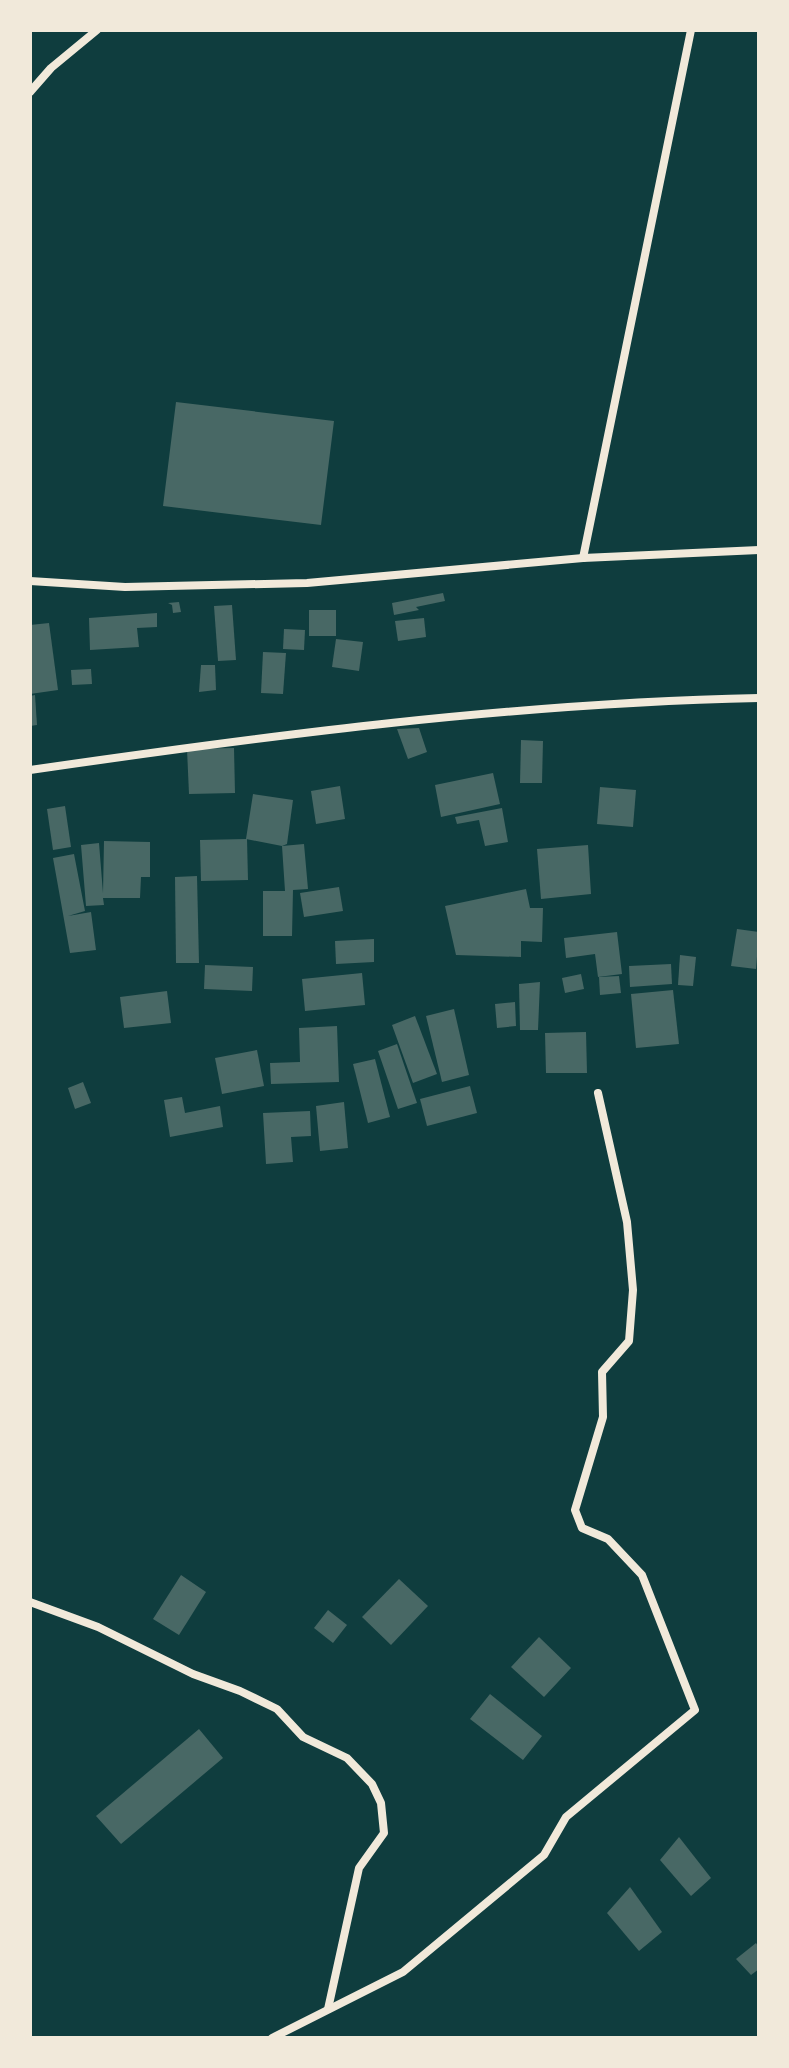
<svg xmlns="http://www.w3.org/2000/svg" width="789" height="2068" font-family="'Fira Sans',sans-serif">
  <rect width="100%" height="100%" fill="#0f3d3e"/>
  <g fill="#486865">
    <path d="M176,402L334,421L321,525L163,506Z"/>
    <path d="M443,593L445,601L416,607L419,610L394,615L392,603Z"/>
    <path d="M179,602L181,612L173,613L172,605L168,603Z"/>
    <path d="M232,605L236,660L218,661L214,606Z"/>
    <rect x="309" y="610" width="27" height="26"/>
    <path d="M157,613V627L137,628L139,647L90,650L89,618Z"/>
    <path d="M424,618L426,637L398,641L395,621Z"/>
    <path d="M49,623L58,690L30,694V625Z"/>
    <path d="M284,629L305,630L304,650L283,649Z"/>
    <path d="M336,639L363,642L359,671L332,667Z"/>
    <path d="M263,652L286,653L283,694L261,693Z"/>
    <path d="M201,665H215L216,690L199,692Z"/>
    <path d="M91,669L92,684L72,685L71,670Z"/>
    <path d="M35,695L37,725L30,726V696Z"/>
    <path d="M419,728L427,752L408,759L397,729Z"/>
    <path d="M521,740L543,741L542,783H520Z"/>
    <path d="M234,748L235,793L189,794L187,749Z"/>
    <path d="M493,773L500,804L441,817L435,785Z"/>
    <path d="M340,786L345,819L316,824L311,791Z"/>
    <path d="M600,787L636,790L633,827L597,824Z"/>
    <path d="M253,794L293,800L287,844L282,846L246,839Z"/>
    <path d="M65,806L71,847L53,850L47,809Z"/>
    <path d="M502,808L508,842L485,846L479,820L457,824L455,817Z"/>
    <path d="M247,839L248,880L201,881L200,840Z"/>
    <path d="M104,841L150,842V877H141L140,898H103L104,905L86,906L81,845L99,843L103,893Z"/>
    <path d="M304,844L308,889L293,890L292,936H263V891H285L282,846Z"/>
    <path d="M588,845L591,894L541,899L537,849Z"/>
    <path d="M74,854L85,911L68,916L91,912L96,950L70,953L53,858Z"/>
    <path d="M197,876L199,963H176L175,877Z"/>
    <path d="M339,887L343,911L304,917L300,893Z"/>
    <path d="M526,889L530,908H543L542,942L521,941V957L456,955L445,906Z"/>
    <path d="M737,929L759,932L756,969L731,966Z"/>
    <path d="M617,932L622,974L598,977L595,954L566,958L564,938Z"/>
    <path d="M374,939V962L336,964L335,941Z"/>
    <path d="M680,955L696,957L693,986L678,985Z"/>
    <path d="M671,964L672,984L630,987L629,966Z"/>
    <path d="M205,965L253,967L252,991L204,989Z"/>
    <path d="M362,973L365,1005L305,1011L302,979Z"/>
    <path d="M581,974L584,989L565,993L562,978Z"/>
    <path d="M619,976L621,993L600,995L599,977Z"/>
    <path d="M540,982L538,1030H520L519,984Z"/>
    <path d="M673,990L679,1044L636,1048L631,994Z"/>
    <path d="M167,991L171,1023L124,1028L120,997Z"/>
    <path d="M515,1002L516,1026L497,1028L495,1004Z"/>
    <path d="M454,1009L469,1075L442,1082L426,1016Z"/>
    <path d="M415,1016L437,1074L413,1083L392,1025Z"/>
    <path d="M337,1026L339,1082L271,1084L270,1063L300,1062L299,1028Z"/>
    <path d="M586,1032L587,1073H546L545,1033Z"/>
    <path d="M397,1044L417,1103L398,1109L378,1051Z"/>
    <path d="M257,1050L264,1086L222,1094L215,1058Z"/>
    <path d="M375,1059L390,1117L368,1123L353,1064Z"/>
    <path d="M83,1082L91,1103L75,1109L68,1088Z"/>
    <path d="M470,1086L477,1113L427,1126L420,1099Z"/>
    <path d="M182,1097L185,1113L220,1106L223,1127L170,1137L164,1100Z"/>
    <path d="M344,1102L348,1148L320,1151L316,1106Z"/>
    <path d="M310,1111L311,1136L291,1137L293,1162L266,1164L263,1113Z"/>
    <path d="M181,1575L206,1592L179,1635L153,1619Z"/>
    <path d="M399,1579L428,1606L391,1645L362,1617Z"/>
    <path d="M328,1610L347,1625L333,1643L314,1628Z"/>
    <path d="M539,1637L571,1668L544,1697L511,1667Z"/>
    <path d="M490,1694L542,1736L523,1760L470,1719Z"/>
    <path d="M199,1729L223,1758L121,1844L96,1816Z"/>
    <path d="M679,1837L711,1878L691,1896L660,1860Z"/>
    <path d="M630,1887L662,1932L639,1951L607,1913Z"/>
    <path d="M756,1943L759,1948V1969L751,1975L736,1959Z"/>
  </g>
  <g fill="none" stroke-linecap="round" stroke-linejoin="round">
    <g stroke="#f1e9da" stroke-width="8">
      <path d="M30,92L51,68L97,30"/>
      <path d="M583,558L691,30"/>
      <path d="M30,581L125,587L307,583L583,558L759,550"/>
      <path d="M30,770C272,735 514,703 759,698"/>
      <path d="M30,1602L98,1627L193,1674L240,1691L277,1709L303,1737L347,1758L372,1784L381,1803L384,1833L359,1868L328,2009"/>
      <path d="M272,2038L403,1972L544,1855L566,1817L695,1710L642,1575L608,1539L582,1528L575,1510L603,1417L602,1372L629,1341L633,1290L627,1222L598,1093"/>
    </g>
  </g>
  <rect width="789" height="2068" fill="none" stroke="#f1e9da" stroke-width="64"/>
</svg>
